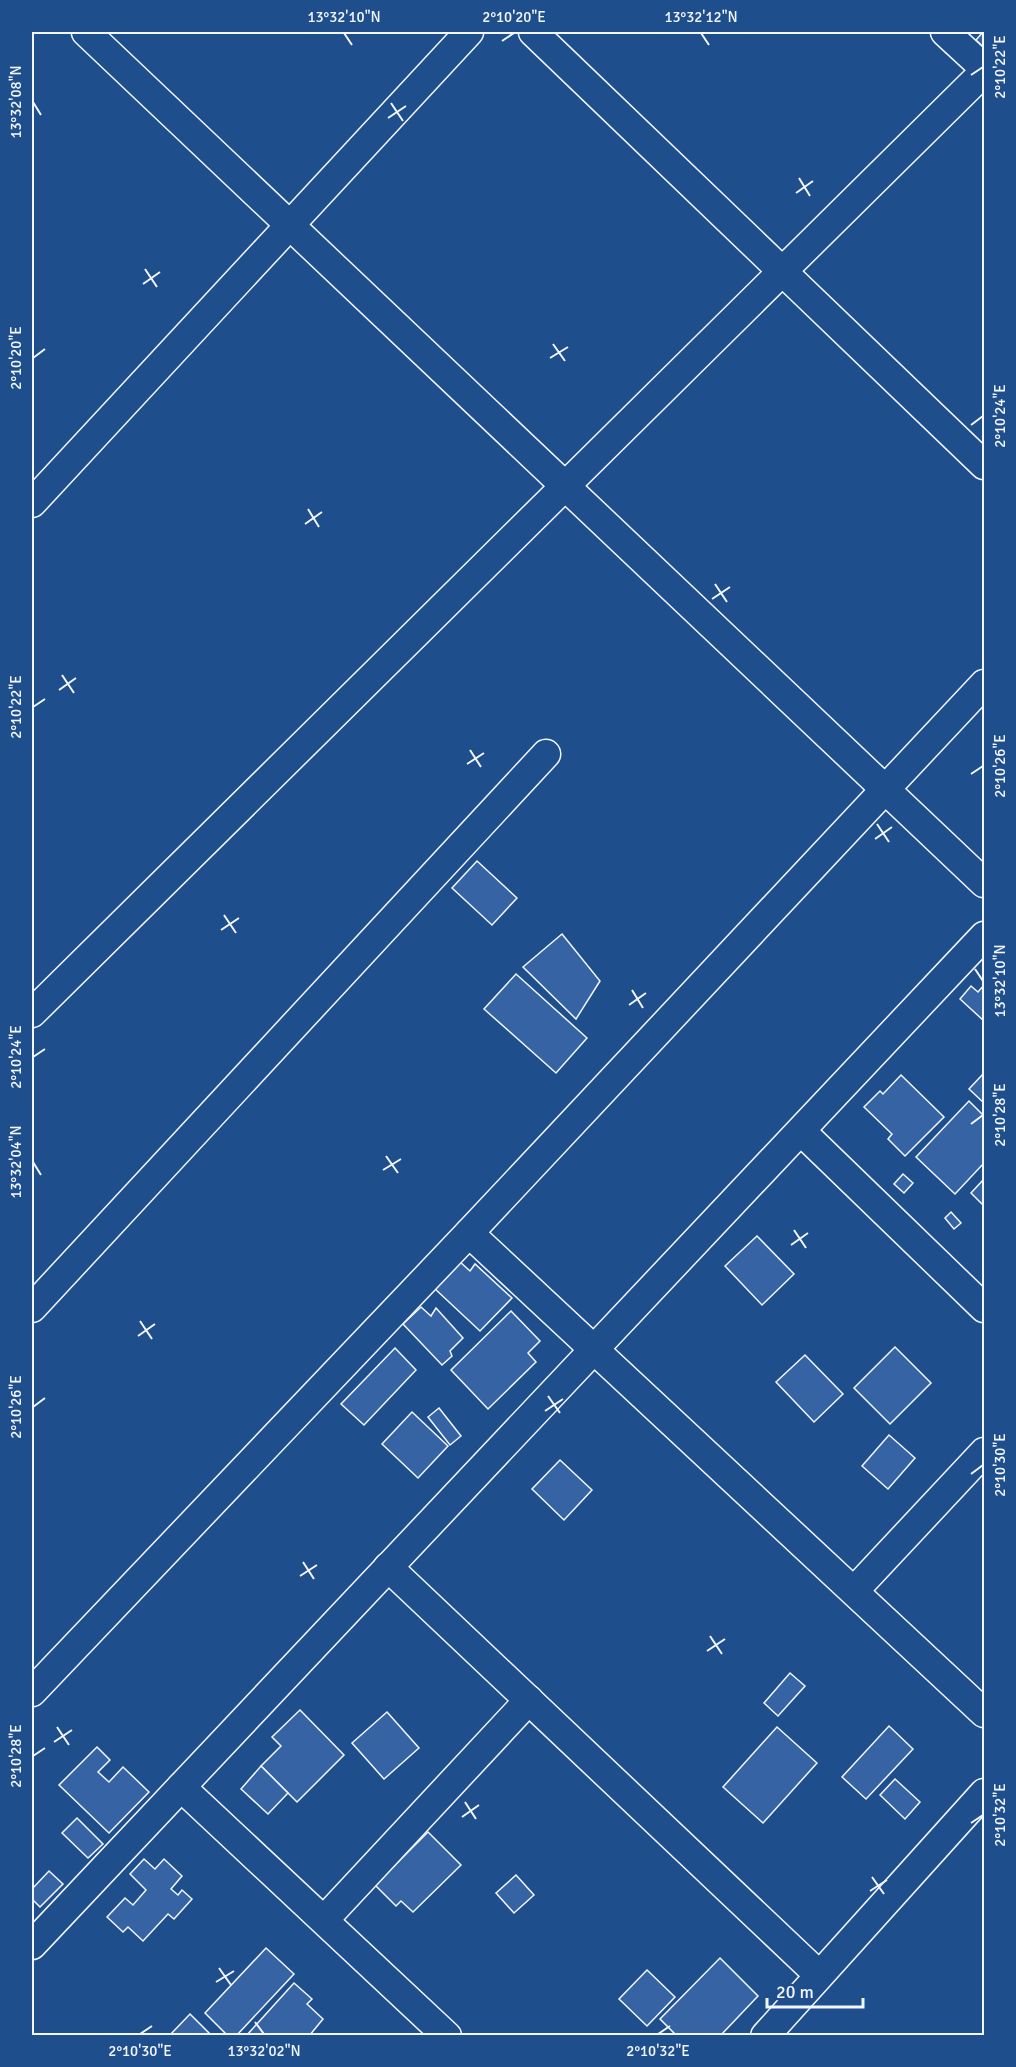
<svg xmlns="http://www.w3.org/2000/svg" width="1016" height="2067" font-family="Signika,sans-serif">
  <rect width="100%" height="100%" fill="#1f4e8c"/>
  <g fill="#3563a3" stroke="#f2f6ff" stroke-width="1.5">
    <path d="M983,32H984V48L976,40Z"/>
    <path d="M477,861L517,898L492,925L452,888Z"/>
    <path d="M562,934L600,981L576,1019L523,967Z"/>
    <path d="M516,974L587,1038L556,1073L484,1009Z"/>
    <path d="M984,985V1021L960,999L971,986L978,992Z"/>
    <path d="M984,1073V1103L969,1089Z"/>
    <path d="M901,1075L944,1117L905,1156L888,1139L892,1134L864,1107L880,1091L883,1094Z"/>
    <path d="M969,1101L984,1116V1163L955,1194L916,1157Z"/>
    <path d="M903,1174L913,1183L904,1193L894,1184Z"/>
    <path d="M984,1179V1206L971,1193Z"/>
    <path d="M951,1212L961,1223L954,1229L945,1218Z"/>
    <path d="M757,1236L794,1274L762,1305L725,1266Z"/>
    <path d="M459,1261L470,1271L475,1264L512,1298L480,1331L434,1288Z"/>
    <path d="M421,1307L431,1316L436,1308L463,1338L450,1351L452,1356L442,1365L403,1324Z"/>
    <path d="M511,1311L540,1341L528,1353L536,1362L488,1409L451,1370Z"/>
    <path d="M895,1347L931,1383L890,1424L854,1388Z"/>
    <path d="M395,1348L416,1370L364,1425L341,1404Z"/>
    <path d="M805,1355L843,1394L814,1422L776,1382Z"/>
    <path d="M439,1408L461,1436L450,1445L428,1417Z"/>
    <path d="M412,1412L448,1446L418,1478L382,1444Z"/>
    <path d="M889,1435L915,1458L888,1489L862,1466Z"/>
    <path d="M560,1460L592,1490L564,1520L532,1489Z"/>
    <path d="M790,1673L805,1686L778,1716L764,1703Z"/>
    <path d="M300,1710L344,1755L297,1802L261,1766L281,1746L272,1737Z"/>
    <path d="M387,1712L419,1748L384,1779L352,1743Z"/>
    <path d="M889,1726L913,1749L866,1799L842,1777Z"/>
    <path d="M777,1727L817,1763L763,1823L723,1787Z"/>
    <path d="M97,1747L110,1760L98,1772L109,1782L123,1767L149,1792L109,1833L59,1785Z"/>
    <path d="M261,1766L288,1793L268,1814L241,1789Z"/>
    <path d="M895,1779L920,1802L905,1819L880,1795Z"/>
    <path d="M77,1818L103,1844L88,1858L62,1833Z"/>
    <path d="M428,1832L461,1865L413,1912L401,1901L396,1906L375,1885Z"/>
    <path d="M144,1859L155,1869L164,1859L182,1876L171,1889L178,1895L182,1890L192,1899L174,1919L168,1914L143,1941L128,1927L123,1932L107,1917L125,1898L133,1905L146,1890L130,1874Z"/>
    <path d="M49,1871L63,1884L40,1907L32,1899V1889Z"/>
    <path d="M516,1875L534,1895L514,1913L496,1893Z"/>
    <path d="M266,1948L294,1974L236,2036H228L205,2013Z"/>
    <path d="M720,1958L758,1996L720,2036H677L660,2019Z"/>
    <path d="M647,1970L675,1997L647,2026L619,1999Z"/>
    <path d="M294,1983L312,1999L307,2004L323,2019L309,2036H246Z"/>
    <path d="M190,2014L212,2036H169Z"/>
  </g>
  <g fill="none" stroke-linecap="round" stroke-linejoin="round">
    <g stroke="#f2f6ff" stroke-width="31">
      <g id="street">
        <path d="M86,32L984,883"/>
        <path d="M533,32L984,465"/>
        <path d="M945,32L984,68"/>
        <path d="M32,503L469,32"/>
        <path d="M32,1013L984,72"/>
        <path d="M801,1131L984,1308"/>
        <path d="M469,1233L984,1713"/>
        <path d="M32,1308L546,754"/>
        <path d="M388,1567L819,1975"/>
        <path d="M854,1591L984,1452"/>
        <path d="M32,1692L469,1233L984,684"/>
        <path d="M181,1787L447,2036"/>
        <path d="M324,1920L529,1700"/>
        <path d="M32,1945L984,936"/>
        <path d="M765,2036L984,1793"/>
      </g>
    </g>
    <use href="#street" stroke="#1f4e8c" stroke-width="28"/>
  </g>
  <path fill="none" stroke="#f2f6ff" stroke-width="2" d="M344,33L352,45M701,33L709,45M502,41L514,33M971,75L983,67M33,102L41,115M391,103L403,121M388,118L406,106M799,178L810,196M796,193L813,181M145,269L157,287M143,284L160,272M553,344L565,361M33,358L45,349M550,358L568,347M971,425L983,416M308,509L319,527M305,524L322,512M715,584L727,602M712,599L730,587M62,675L74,693M59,690L76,678M33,707L45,699M470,750L481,767M467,764L484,753M971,774L983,766M877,824L889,842M875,839L892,827M224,915L236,933M221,930L239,918M975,969L983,981M632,990L643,1008M629,1005L646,993M33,1057L45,1049M971,1124L983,1115M386,1156L398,1173M33,1162L41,1175M383,1170L401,1159M794,1230L806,1248M791,1245L808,1233M140,1321L152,1339M138,1336L155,1324M548,1396L560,1413M33,1407L45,1398M545,1411L563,1399M971,1474L983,1465M303,1562L314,1579M300,1576L317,1565M710,1636L722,1654M707,1651L725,1639M57,1727L69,1745M54,1742L72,1730M33,1756L45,1748M465,1802L476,1819M462,1817L479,1805M971,1823L983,1815M872,1877L884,1894M870,1891L887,1880M219,1968L231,1985M216,1982L234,1971M255,2022L264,2034M140,2034L152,2026M658,2034L670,2026"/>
  <rect width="1016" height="2067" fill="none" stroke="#1f4e8c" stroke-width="66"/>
  <path d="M767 1998v9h96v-9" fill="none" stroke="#f2f6ff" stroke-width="3"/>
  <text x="776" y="1998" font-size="18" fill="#f2f6ff" stroke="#1f4e8c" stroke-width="4.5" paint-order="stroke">20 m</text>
  <rect x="33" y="33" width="950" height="2001" fill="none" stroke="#f2f6ff" stroke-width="2"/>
  <g font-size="15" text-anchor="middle" fill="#f2f6ff">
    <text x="344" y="22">13°32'10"N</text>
    <text x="514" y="22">2°10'20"E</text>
    <text x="701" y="22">13°32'12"N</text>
    <text transform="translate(1000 67) rotate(-90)" y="5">2°10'22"E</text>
    <text transform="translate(16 102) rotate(-90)" y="5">13°32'08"N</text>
    <text transform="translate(16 358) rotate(-90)" y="5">2°10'20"E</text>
    <text transform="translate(1000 416) rotate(-90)" y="5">2°10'24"E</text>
    <text transform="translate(16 707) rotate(-90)" y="5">2°10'22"E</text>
    <text transform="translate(1000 766) rotate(-90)" y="5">2°10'26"E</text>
    <text transform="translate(1000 981) rotate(-90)" y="5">13°32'10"N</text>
    <text transform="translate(16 1057) rotate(-90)" y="5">2°10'24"E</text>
    <text transform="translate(1000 1115) rotate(-90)" y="5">2°10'28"E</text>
    <text transform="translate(16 1162) rotate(-90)" y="5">13°32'04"N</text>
    <text transform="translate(16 1407) rotate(-90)" y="5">2°10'26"E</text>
    <text transform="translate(1000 1465) rotate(-90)" y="5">2°10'30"E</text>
    <text transform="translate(16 1756) rotate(-90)" y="5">2°10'28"E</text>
    <text transform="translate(1000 1815) rotate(-90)" y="5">2°10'32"E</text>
    <text x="140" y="2056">2°10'30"E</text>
    <text x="264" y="2056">13°32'02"N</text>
    <text x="658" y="2056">2°10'32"E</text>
  </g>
</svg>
